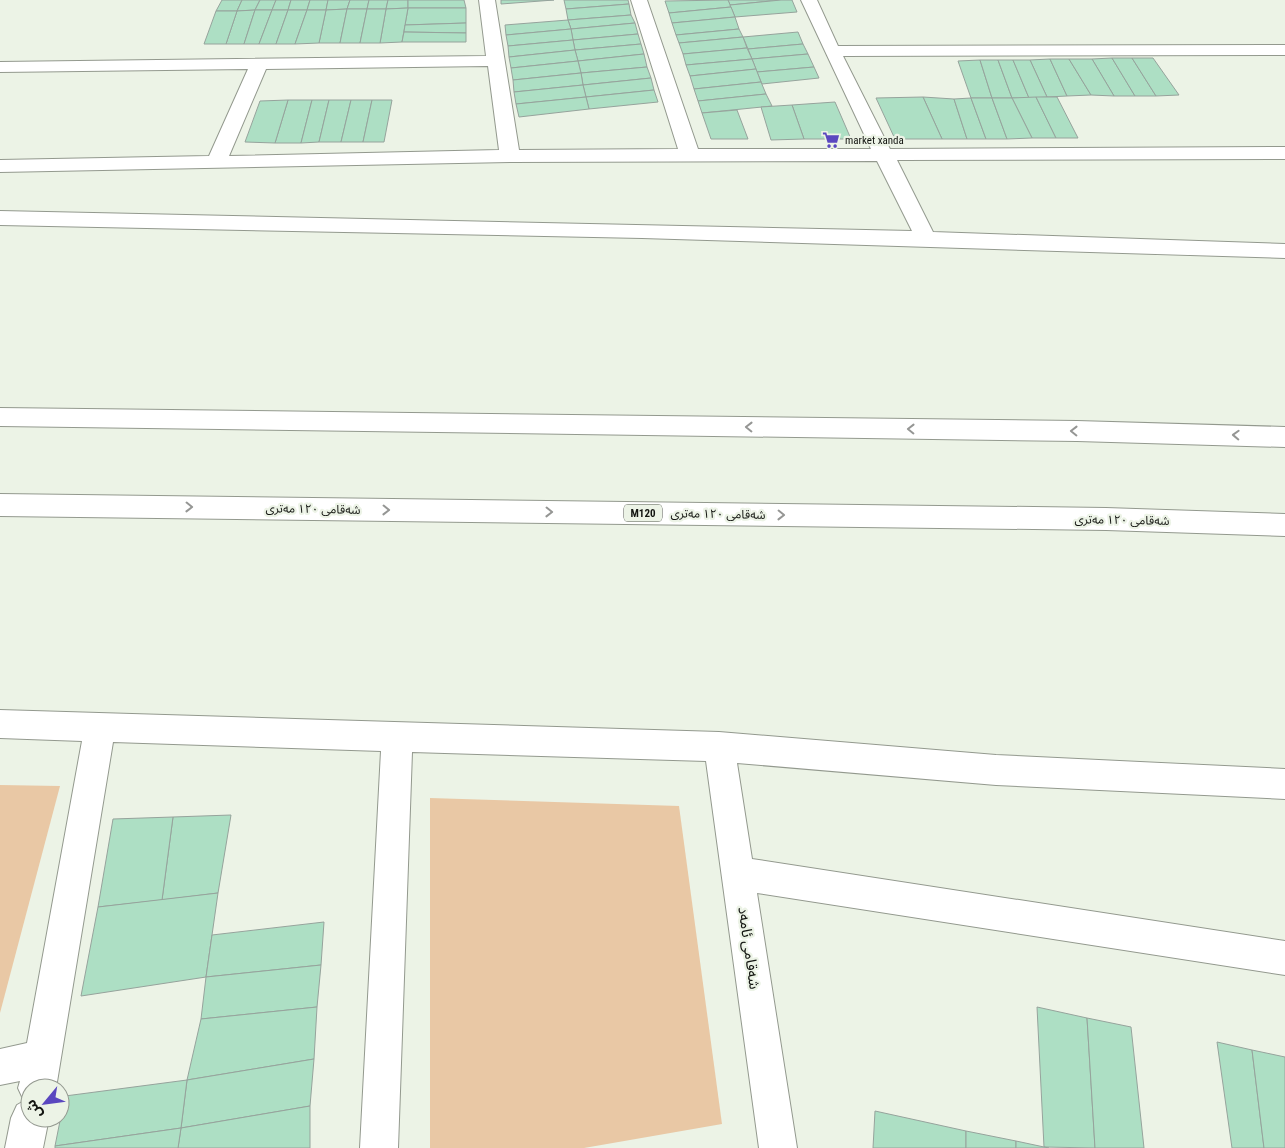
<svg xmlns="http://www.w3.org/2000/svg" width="1285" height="1148" font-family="'Roboto Condensed','Noto Sans Arabic',sans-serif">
  <rect width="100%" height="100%" fill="#ecf3e6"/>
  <g fill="#e9c8a5">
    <path d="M0,785L60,786L0,1013Z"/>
    <path d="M430,798L679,806L722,1124L584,1148H430Z"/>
  </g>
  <g fill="#addfc4" stroke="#96a39c">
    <path d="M222,0H242L237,11H216Z"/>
    <path d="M242,0H260L255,10L237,11Z"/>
    <path d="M260,0H276L272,10H255Z"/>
    <path d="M276,0H291L288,10H272Z"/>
    <path d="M291,0H310L307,10H288Z"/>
    <path d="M310,0H328L326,10H307Z"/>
    <path d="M328,0H350L347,9L326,10Z"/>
    <path d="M350,0H369L367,9H347Z"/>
    <path d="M369,0H388L386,9H367Z"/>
    <path d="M388,0H408V8L386,9Z"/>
    <path d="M408,0H464L466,8H408Z"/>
    <path d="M501,0H554L501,4Z"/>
    <path d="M564,0H628L629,4L566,9Z"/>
    <path d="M728,0H781L730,5Z"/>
    <path d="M728,0L731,7L669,13L665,1Z"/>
    <path d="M781,0H792L797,12L735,17L730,5Z"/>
    <path d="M629,4L631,15L568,20L566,9Z"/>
    <path d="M731,7L735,17L672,23L669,13Z"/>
    <path d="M408,8H466V23L405,25Z"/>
    <path d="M408,8L402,42L380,43L386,9Z"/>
    <path d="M347,9L340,43H319L326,10Z"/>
    <path d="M347,9H367L360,43H340Z"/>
    <path d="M367,9H386L380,43H360Z"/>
    <path d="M255,10L244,44H226L237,11Z"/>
    <path d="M255,10H272L259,44H244Z"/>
    <path d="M272,10H288L276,44H259Z"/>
    <path d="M288,10H307L295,44H276Z"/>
    <path d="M307,10H326L319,43L295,44Z"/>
    <path d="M216,11H237L226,44H204Z"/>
    <path d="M631,15L635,23L571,29L568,20Z"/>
    <path d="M735,17L739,29L676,35L672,23Z"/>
    <path d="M568,20L571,29L506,35L505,25Z"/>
    <path d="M466,23V33L404,32L405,25Z"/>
    <path d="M635,23L638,34L573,40L571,29Z"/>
    <path d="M571,29L573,40L508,46L506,35Z"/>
    <path d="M739,29L743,37L679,43L676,35Z"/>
    <path d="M404,32L466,33V42H402Z"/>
    <path d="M798,32L803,44L748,49L743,37Z"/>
    <path d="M638,34L641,44L575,50L573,40Z"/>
    <path d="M743,37L747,48L683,54L679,43Z"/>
    <path d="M573,40L575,50L509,57L508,46Z"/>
    <path d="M641,44L644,54L578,61L575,50Z"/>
    <path d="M803,44L808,54L752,59L748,49Z"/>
    <path d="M747,48L752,59L686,65L683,54Z"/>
    <path d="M575,50L578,61L511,68L509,57Z"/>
    <path d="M644,54L647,67L581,73L578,61Z"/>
    <path d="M808,54L814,67L757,72L752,59Z"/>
    <path d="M1112,58L1135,96H1114L1092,59Z"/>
    <path d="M1112,58H1132L1156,96H1135Z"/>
    <path d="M1132,58H1153L1179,95L1156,96Z"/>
    <path d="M752,59L756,69L690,76L686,65Z"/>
    <path d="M1050,59L1067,96L1047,97L1030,60Z"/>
    <path d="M1050,59H1069L1091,95L1067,96Z"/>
    <path d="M1069,59H1092L1114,96L1091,95Z"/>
    <path d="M980,60L992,98H971L958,61Z"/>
    <path d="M980,60H998L1012,98H992Z"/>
    <path d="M998,60H1013L1029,98H1012Z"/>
    <path d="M1013,60H1030L1047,97L1029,98Z"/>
    <path d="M578,61L581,73L513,80L511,68Z"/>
    <path d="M647,67L651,78L583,85L581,73Z"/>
    <path d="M814,67L819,78L762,84L757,72Z"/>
    <path d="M756,69L761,82L694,89L690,76Z"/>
    <path d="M581,73L583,85L514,92L513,80Z"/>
    <path d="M651,78L654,90L586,97L583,85Z"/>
    <path d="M761,82L766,94L698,101L694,89Z"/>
    <path d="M583,85L586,97L516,104L514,92Z"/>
    <path d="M654,90L658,102L589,109L586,97Z"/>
    <path d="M766,94L772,106L702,113L698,101Z"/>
    <path d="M586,97L589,109L519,117L516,104Z"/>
    <path d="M923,97L954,99L967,139H942Z"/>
    <path d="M923,97L942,139H895L876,98Z"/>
    <path d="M1036,97L1056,138H1032L1012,98Z"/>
    <path d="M1036,97H1057L1078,138H1056Z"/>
    <path d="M971,98L986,139H967L954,99Z"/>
    <path d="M971,98H992L1007,139H986Z"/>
    <path d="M992,98H1012L1032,138L1007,139Z"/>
    <path d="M288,100H312L301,143H275Z"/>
    <path d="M288,100L275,143L245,142L260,101Z"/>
    <path d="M312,100H329L319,142L301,143Z"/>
    <path d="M329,100H351L341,142H319Z"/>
    <path d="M351,100H372L363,142H341Z"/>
    <path d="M372,100H392L384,142H363Z"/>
    <path d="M835,102L851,139H804L792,105Z"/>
    <path d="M792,105L804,139L771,140L761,107Z"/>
    <path d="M737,110L748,139H711L702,113Z"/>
    <path d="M231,815L218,893L162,900L173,817Z"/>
    <path d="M173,817L162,900L98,907L113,819Z"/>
    <path d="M218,893L206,977L81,996L98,907Z"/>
    <path d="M324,922L321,965L206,977L212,935Z"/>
    <path d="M321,965L317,1007L201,1019L206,977Z"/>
    <path d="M317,1007L314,1059L187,1080L201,1019Z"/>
    <path d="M1037,1007L1087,1018L1095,1148L1044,1147Z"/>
    <path d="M1087,1018L1131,1027L1144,1148H1095Z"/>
    <path d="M1217,1042L1252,1050L1264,1148H1232Z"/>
    <path d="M1252,1050L1285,1057V1148H1264Z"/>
    <path d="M314,1059L310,1106L181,1128L187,1080Z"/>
    <path d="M187,1080L181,1128L55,1146L65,1096Z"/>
    <path d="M310,1106V1148H178L181,1128Z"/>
    <path d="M875,1111L966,1131V1148H873Z"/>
    <path d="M181,1128L178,1148H55V1146Z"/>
    <path d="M966,1131L1016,1141V1148H966Z"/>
    <path d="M1016,1141L1044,1147L1049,1148H1016Z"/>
  </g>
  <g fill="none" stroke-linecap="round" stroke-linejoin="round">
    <g stroke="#93998e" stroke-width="2">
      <g id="minor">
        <path d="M479,0H495L519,150L678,149L631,0H647L698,149H871L801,0H817L838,46L1285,45V55L843,56L890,149L1285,147V159L897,160L933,232L1285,244V258L642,238L0,225V211L912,231L877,161L510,162L0,172V160L209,156L248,69L0,72V62L486,56ZM488,66L499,150L229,156L266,69Z"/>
        <path d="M0,710L719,732L996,755L1285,769V799L996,785L737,763L752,859L1285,941V975L757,893L797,1148H759L706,761L412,752L398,1148H360L381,751L113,742L56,1088H30V1118H49L43,1148H5L11,1118L17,1105L24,1101L18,1088L20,1081L0,1085V1049L27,1043L82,741L0,738Z"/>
      </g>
    </g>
    <g stroke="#93998e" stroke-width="2">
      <g id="highway">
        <path d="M0,408L1077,421L1285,427V447L1077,441L0,426Z"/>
        <path d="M0,494L1106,508L1285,514V536L1106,530L0,516Z"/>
      </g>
    </g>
    <use href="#minor" fill="#fff" fill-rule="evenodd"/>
    <use href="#highway" fill="#fff" fill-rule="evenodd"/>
  </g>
  <defs><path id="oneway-chevron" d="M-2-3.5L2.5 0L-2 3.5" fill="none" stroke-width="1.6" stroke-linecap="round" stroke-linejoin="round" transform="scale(1.25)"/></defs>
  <g stroke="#959694">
    <use href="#oneway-chevron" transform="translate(749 427) rotate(-179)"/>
    <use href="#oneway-chevron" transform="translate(911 429) rotate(-179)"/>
    <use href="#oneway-chevron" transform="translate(1074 431) rotate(-179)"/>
    <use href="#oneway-chevron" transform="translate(1236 435) rotate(-178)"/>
    <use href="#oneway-chevron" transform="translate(189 507) rotate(1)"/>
    <use href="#oneway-chevron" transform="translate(386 510) rotate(1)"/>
    <use href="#oneway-chevron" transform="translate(549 512) rotate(1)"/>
    <use href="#oneway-chevron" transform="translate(781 515) rotate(1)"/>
  </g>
  <defs>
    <g id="supermarket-bare" transform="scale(1.35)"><path d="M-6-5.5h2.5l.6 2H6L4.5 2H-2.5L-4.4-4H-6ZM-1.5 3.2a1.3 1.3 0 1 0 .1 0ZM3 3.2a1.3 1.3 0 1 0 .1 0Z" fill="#5a47bf" stroke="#ecf3e6" stroke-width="2.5" paint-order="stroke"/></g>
  </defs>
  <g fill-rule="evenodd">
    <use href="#supermarket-bare" x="831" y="140"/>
  </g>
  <g text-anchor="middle" stroke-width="4.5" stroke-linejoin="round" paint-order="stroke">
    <g font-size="11" fill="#131511" stroke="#ecf3e6" text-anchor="start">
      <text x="845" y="144">market xanda</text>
    </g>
    <rect fill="#ecf3e6" stroke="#545851" stroke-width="1" x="624" y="504.5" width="38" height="17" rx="4"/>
    <g font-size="11" font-weight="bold" fill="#131511">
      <text x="643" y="517">M120</text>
    </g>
    <g font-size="12" fill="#131511" stroke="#ecf3e6">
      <text transform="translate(313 509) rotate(1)" y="4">شەقامی ١٢٠ مەتری</text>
      <text transform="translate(718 514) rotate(1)" y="4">شەقامی ١٢٠ مەتری</text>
      <text transform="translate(1122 520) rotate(1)" y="4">شەقامی ١٢٠ مەتری</text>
    </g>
    <g font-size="15" fill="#131511" stroke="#ecf3e6">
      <text transform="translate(749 948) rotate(82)" y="5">شەقامی ئامەد</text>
    </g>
  </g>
  <g transform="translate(45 1103) rotate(241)"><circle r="24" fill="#ecf3e6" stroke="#959a91"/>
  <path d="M0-4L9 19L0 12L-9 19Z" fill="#5a47bf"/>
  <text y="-8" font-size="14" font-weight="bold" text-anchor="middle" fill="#131511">ش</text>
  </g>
</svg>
